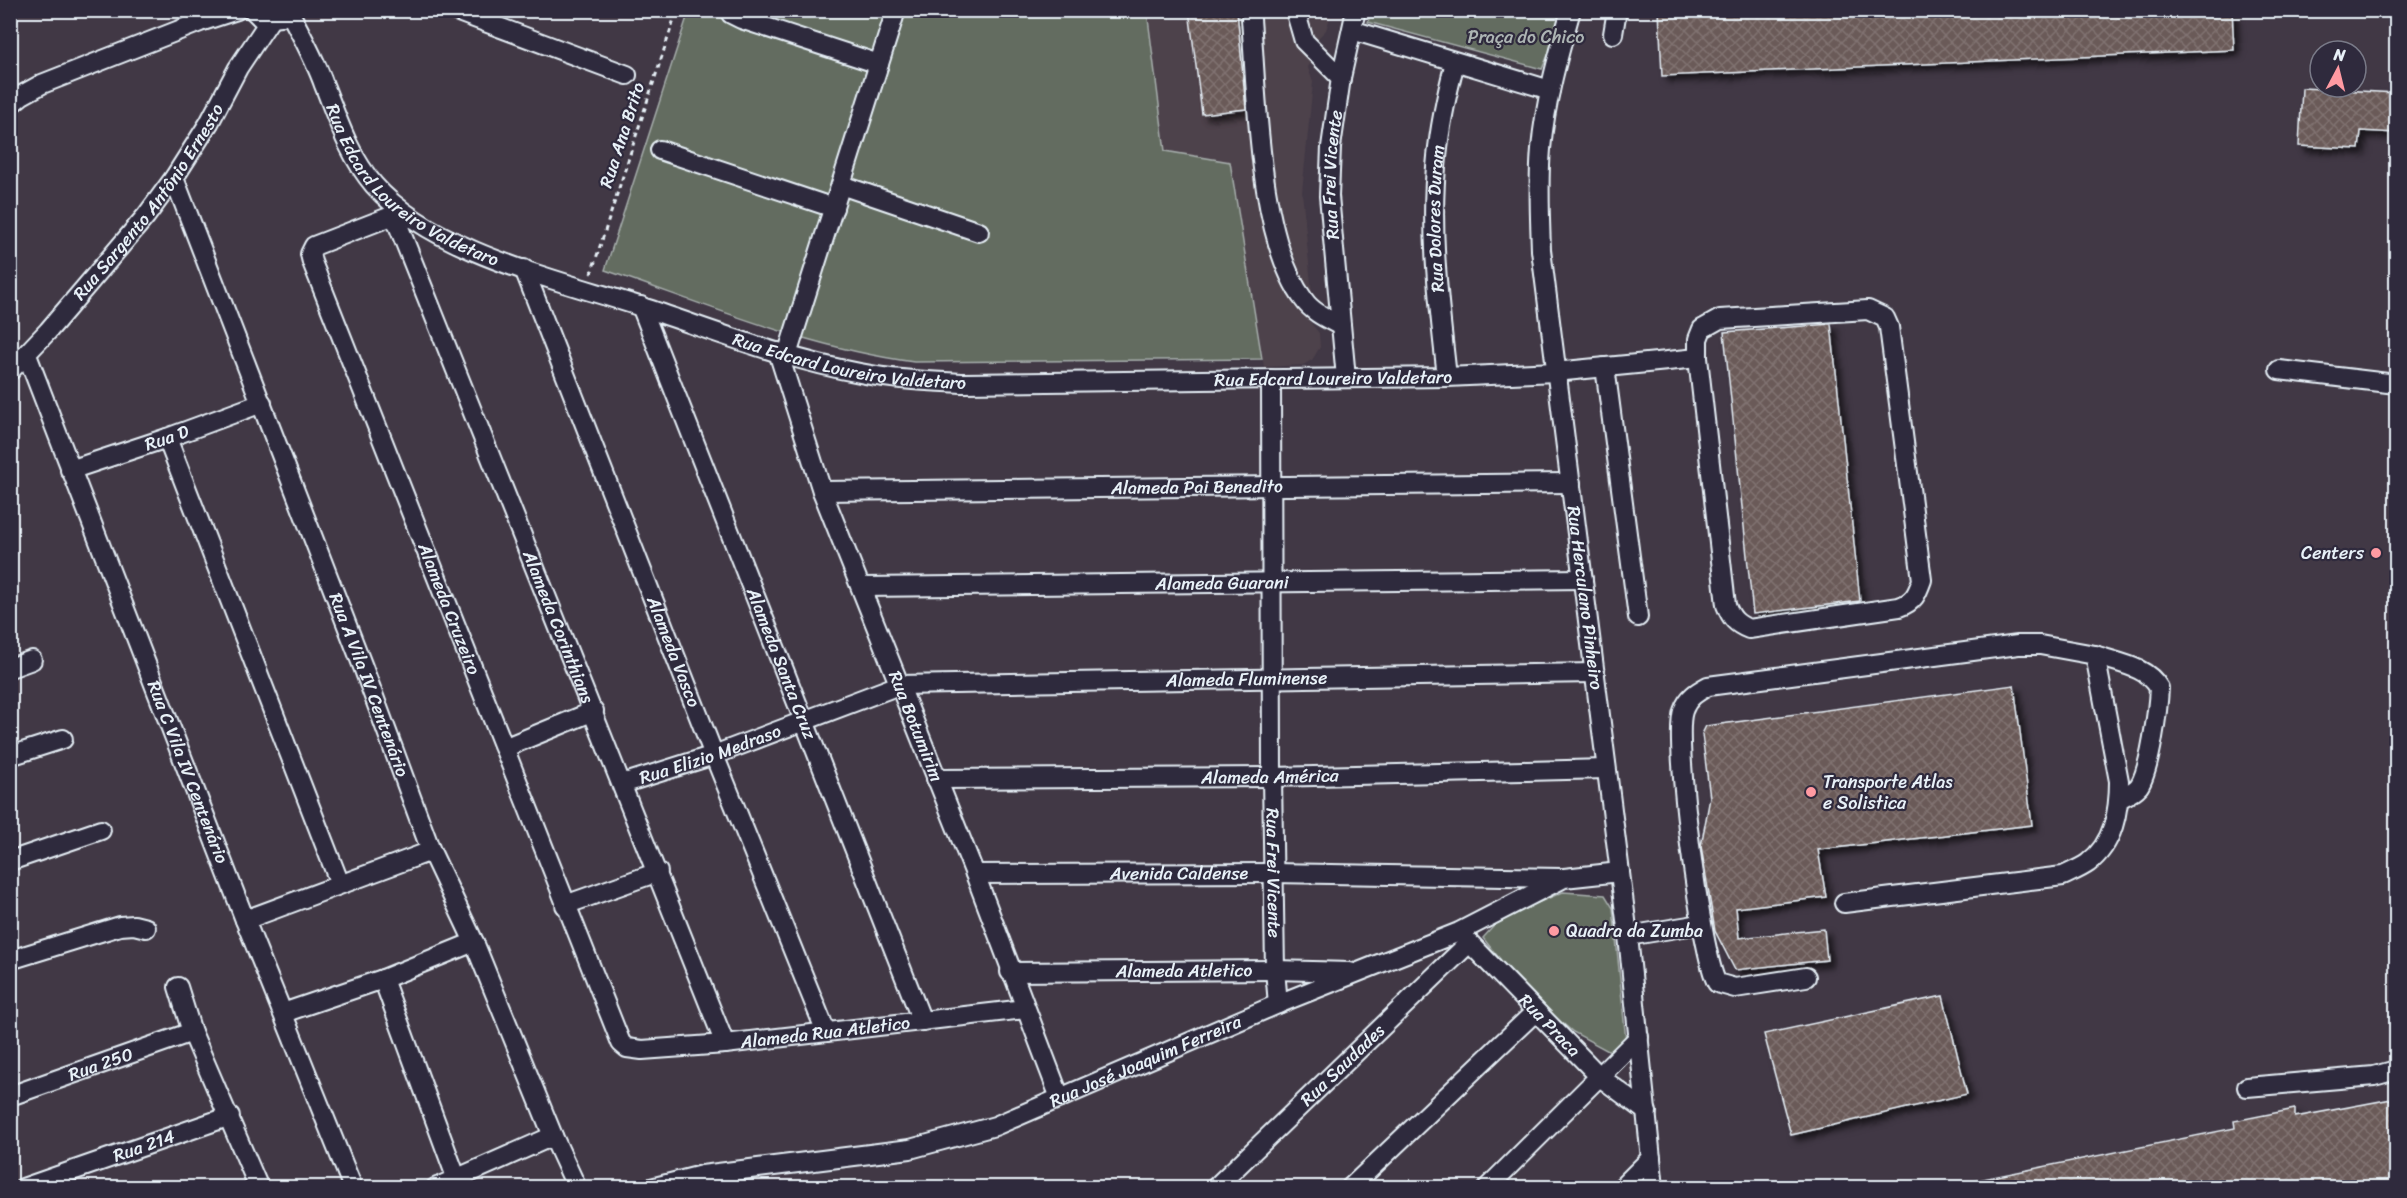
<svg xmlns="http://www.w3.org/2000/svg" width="2407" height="1198" font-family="Sriracha,sans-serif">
  <defs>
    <pattern id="building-cross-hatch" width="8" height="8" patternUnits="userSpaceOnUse" patternTransform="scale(1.5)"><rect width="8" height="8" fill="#6b5a58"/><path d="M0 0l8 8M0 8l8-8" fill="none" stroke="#807271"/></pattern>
    <filter id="shadow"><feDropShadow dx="5.5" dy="5.5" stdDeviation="3" flood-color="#0009"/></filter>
  </defs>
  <rect width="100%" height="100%" fill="#413845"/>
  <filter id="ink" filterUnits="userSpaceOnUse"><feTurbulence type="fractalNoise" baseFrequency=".0167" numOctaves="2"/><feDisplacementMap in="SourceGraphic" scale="12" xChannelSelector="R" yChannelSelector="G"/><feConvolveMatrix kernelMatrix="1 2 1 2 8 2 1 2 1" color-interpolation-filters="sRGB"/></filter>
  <g filter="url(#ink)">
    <path fill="#4e424b" d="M1147,11H1332L1326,30L1316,40L1308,68L1313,82L1302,192L1312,294L1299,309L1319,333L1320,347L1312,360L1303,365L1264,367L1230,162L1165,151Z"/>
    <g fill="#646c60" stroke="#a6aeac" stroke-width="1.5">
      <path d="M689,11H1147L1165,151L1230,162L1262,359L914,362C808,348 707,305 605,270Z"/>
      <path d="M1371,11H1567L1542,69L1368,22Z"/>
      <path d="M1563,892L1605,895L1613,908L1626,1041L1622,1049L1610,1052L1573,1032L1526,992L1483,938L1500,919Z"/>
    </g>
    <g fill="url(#building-cross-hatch)" stroke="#e8f1f8" stroke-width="1.5" filter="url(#shadow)">
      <path d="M1189,10H1237L1246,109L1202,114Z"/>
      <path d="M1659,10H2232L2234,50L1662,76Z"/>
      <path d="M2302,88L2397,93V133L2361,131L2359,149L2299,146Z"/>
      <path d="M1831,324L1860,601L1753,614L1724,332Z"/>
      <path d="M2014,685L2032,825L1818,850L1826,897L1736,908L1739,938L1824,929L1827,960L1735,970L1715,931L1701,846L1710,798L1702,734L1706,726Z"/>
      <path d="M1943,996L1967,1094L1791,1135L1764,1034Z"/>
      <path d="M2397,1098V1184L2380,1188H1974L1973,1181L2235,1128L2234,1121L2295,1109V1117Z"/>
    </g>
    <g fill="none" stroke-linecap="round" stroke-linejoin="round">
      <g stroke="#e8f1f8" stroke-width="22">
        <g id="minor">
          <path d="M253,10L262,19L280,17"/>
          <path d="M453,10L627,75"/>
          <path d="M729,10L731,14L741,19L879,64"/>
          <path d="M1295,10L1304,41L1341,78"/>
          <path id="s1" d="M1571,10C1558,56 1545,102 1541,149C1538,183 1540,216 1541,250L1628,936L1654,1188"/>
          <path id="s2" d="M289,11C301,35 315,59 324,85C338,120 349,156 374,185C433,253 564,281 648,309C717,332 788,360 860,373C894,380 929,381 964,383L1447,377L1555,372L1698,358"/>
          <path d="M1251,19C1257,95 1258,239 1304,300C1312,312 1328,319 1341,326"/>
          <path d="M1352,30L1550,90"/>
          <path d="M1613,34L1617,10"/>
          <path d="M10,105L22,95L42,84L200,22L237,10"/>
          <path d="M660,150L834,208"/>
          <path id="s3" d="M174,178L363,667L431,851L474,942L553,1136L577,1188"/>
          <path d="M841,185L979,232"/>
          <path id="s4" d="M397,209L394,215L725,1044"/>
          <path id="s5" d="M394,215L314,246L310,254L312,262L621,1043L627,1048L642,1050L725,1044L1025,1009"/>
          <path id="s6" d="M524,269L714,755L826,1032"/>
          <path id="s7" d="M641,306L922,1021"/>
          <path d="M1868,310L1885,318L1889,327L1922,580C1917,594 1914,602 1899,607L1749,629C1736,624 1731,618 1726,605L1698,358V339L1702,329L1720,319Z"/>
          <path id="s8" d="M778,352L822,491L975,874L1060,1098"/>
          <path id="s9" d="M27,355L245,920L353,1188"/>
          <path d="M787,355L896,10"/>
          <path d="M1605,367L1638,617"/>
          <path d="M2279,370L2396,384"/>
          <path id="s10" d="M10,371L48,331L146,216L174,178L209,123L238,68L270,20"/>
          <path id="s11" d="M1447,377C1439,304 1429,230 1437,157C1440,124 1447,93 1455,62"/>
          <path id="s12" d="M1346,378L1329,196L1331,147L1341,78L1356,10"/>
          <path id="s13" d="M1271,379L1272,777L1275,970L1278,1004"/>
          <path d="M167,438L340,884"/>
          <path id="s14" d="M70,470L167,438L262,403"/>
          <path id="s15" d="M822,491L1571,483"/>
          <path id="s16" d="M862,587L1583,579"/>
          <path d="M2095,655C2117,663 2147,666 2159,688C2158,709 2150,770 2139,786C2134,792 2127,795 2119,799"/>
          <path d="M10,668L32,660"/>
          <path d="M504,748L594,711"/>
          <path d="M10,756L63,739"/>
          <path id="s17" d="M936,779L1272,777L1606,769"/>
          <path id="s18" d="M622,784L714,755L899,685L1595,673"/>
          <path d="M10,861L101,830"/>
          <path id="s19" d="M975,874L1273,873L1561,878"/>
          <path d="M565,905L658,872"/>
          <path d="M245,920L431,851"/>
          <path id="s20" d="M1462,935L1600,1077L1647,1112"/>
          <path d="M1628,936L1701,924"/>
          <path d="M10,960L120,926L134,925L146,928"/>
          <path id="s21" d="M1010,972L1275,970L1350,972"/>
          <path d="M1806,977L1735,988L1717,983C1701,954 1673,740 1683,711C1688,697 1697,692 1708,686L2018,645H2040L2095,655L2119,781C2119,811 2114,843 2088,863C2081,868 2071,872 2063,876L1844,903"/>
          <path d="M383,979L456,1177"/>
          <path d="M178,987L192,1032L259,1188"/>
          <path d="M283,1013L383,979L474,942"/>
          <path d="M2247,1087L2374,1076L2396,1070"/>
          <path id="s22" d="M10,1096L192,1032"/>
          <path id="s23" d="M23,1188L230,1116"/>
          <path d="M435,1188L553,1136"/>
          <path id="s24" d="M651,1188L702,1175L910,1149L995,1126L1278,1004L1459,932L1564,878L1620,872"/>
          <path id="s25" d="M1215,1188L1469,943"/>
          <path d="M1350,1188L1535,1012"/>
          <path d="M1487,1188L1639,1037"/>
          <path d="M1621,1188L1651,1158"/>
        </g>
      </g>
      <path stroke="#e8f1f8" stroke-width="3" stroke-dasharray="4.5 4.5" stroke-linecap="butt" d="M591,274L677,10"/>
      <use href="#minor" stroke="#2f2a3d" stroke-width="18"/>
    </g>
  </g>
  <g fill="#ff9aa2" stroke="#2f2a3d" stroke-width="2">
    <circle cx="2376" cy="553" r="6"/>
    <circle cx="1811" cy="792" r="6"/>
    <circle cx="1554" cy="931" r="6"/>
  </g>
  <g text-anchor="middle" stroke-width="4.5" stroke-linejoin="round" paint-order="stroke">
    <g font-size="18" fill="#adb5b4" stroke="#2f2a3d">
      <text x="1526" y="43">Praça do Chico</text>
    </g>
    <g font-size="18" fill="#e8f1f8" stroke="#2f2a3d">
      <text transform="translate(622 135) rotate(-72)" y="6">Rua Ana Brito</text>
      <text dy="6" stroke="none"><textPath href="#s12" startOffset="204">Rua Frei Vicente</textPath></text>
      <text dy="6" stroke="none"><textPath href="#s2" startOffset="222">Rua Edcard Loureiro Valdetaro</textPath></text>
      <text dy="6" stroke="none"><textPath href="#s10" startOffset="219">Rua Sargento Antônio Ernesto</textPath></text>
      <text dy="6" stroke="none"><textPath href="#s11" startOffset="159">Rua Dolores Duram</textPath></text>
      <text dy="6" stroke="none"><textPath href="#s2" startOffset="708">Rua Edcard Loureiro Valdetaro</textPath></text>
      <text dy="6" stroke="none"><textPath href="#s2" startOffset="1194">Rua Edcard Loureiro Valdetaro</textPath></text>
      <text dy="6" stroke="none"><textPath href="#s14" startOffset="102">Rua D</textPath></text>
      <text dy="6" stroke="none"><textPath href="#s15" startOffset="375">Alameda Pai Benedito</textPath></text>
      <text dy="6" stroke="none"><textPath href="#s16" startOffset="360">Alameda Guarani</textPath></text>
      <text dy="6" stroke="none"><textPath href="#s1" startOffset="594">Rua Herculano Pinheiro</textPath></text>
      <text dy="6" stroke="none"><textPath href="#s5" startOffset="476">Alameda Cruzeiro</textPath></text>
      <text dy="6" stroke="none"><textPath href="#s4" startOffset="450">Alameda Corinthians</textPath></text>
      <text dy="6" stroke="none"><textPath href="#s6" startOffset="411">Alameda Vasco</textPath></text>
      <text dy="6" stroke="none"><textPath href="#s7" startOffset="384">Alameda Santa Cruz</textPath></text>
      <text dy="6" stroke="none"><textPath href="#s18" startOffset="642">Alameda Fluminense</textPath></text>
      <text dy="6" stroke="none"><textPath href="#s3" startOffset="543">Rua A Vila IV Centenário</textPath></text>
      <text dy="6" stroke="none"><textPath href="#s8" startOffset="399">Rua Botumirim</textPath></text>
      <text dy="6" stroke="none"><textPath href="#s18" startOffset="93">Rua Elizio Medraso</textPath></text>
      <text dy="6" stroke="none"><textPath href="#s9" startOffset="447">Rua C Vila IV Centenário</textPath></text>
      <text dy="6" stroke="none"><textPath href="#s17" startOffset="334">Alameda América</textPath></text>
      <text dy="6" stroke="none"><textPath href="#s13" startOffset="494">Rua Frei Vicente</textPath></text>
      <text dy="6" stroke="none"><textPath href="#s19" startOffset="204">Avenida Caldense</textPath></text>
      <text dy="6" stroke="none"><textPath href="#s21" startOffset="174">Alameda Atletico</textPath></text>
      <text dy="6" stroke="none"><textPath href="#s20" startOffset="126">Rua Praca</textPath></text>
      <text dy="6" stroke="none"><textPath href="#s5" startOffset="1150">Alameda Rua Atletico</textPath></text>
      <text dy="6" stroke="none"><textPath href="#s24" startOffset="514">Rua José Joaquim Ferreira</textPath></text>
      <text dy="6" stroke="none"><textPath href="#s22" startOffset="96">Rua 250</textPath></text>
      <text dy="6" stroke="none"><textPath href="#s25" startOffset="177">Rua Saudades</textPath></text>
      <text dy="6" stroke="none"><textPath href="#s23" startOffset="128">Rua 214</textPath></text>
    </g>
    <g font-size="18" fill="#e8f1f8" stroke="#2f2a3d" text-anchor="start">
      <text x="2364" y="559" text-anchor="end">Centers</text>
      <text x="1823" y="788">Transporte Atlas<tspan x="1823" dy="21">e Solistica</tspan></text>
      <text x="1566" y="937">Quadra da Zumba</text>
    </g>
  </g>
  <rect width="2407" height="1198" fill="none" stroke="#2f2a3d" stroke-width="36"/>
  <rect x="18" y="18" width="2371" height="1162" fill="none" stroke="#e8f1f8" stroke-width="2" filter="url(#ink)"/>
  <g transform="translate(2338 69) rotate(7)"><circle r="28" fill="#2f2a3d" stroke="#797a88" stroke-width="1.5"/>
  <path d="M0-4.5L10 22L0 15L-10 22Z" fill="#ff9aa2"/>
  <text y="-9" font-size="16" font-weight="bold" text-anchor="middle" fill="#e8f1f8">N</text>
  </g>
</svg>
